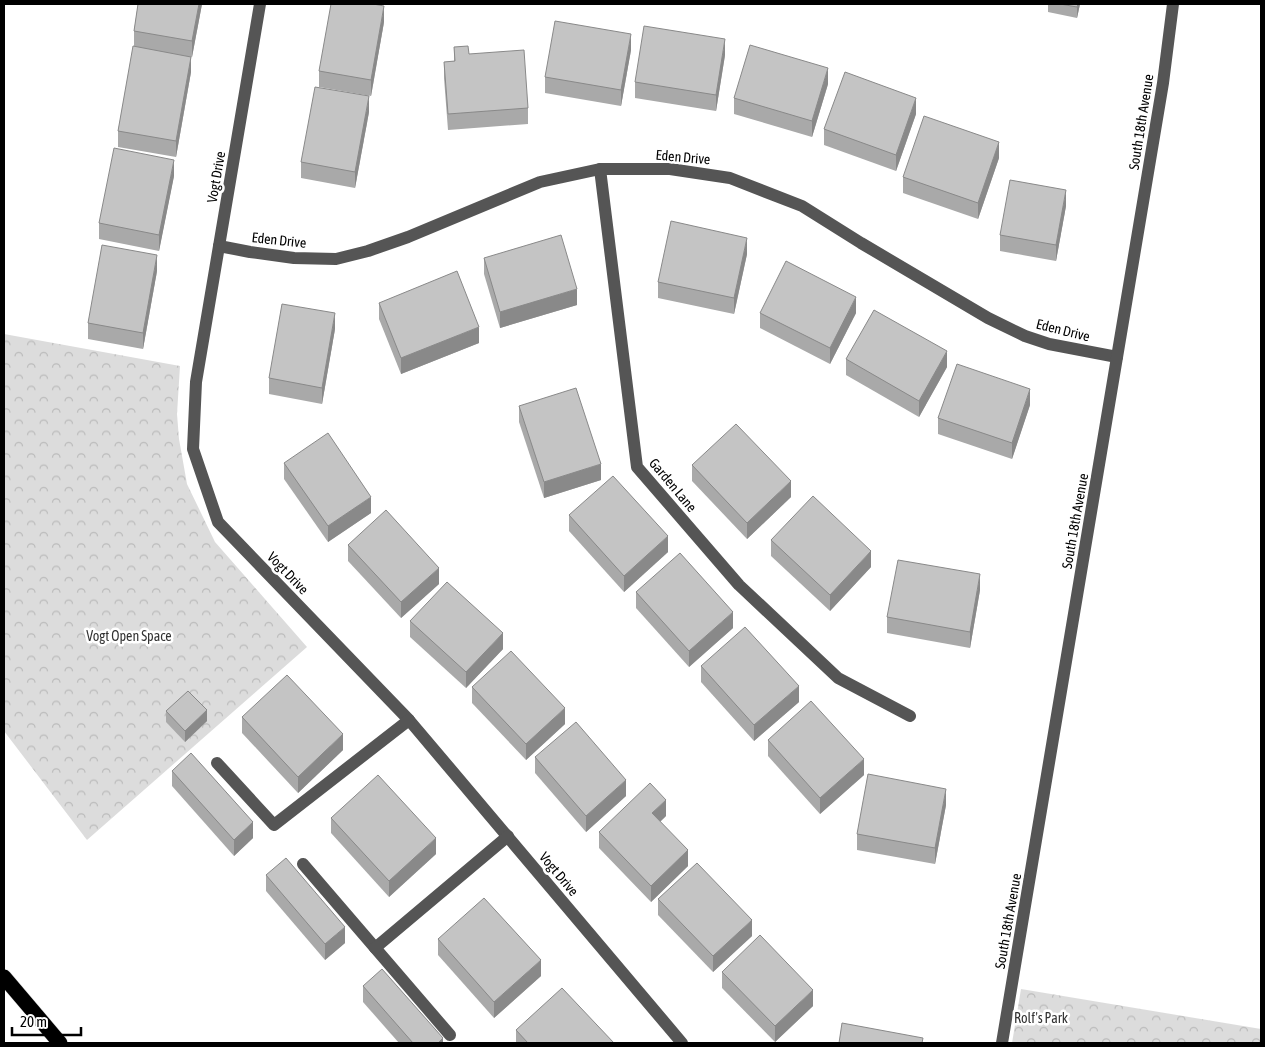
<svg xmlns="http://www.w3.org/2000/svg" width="1265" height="1047" font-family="'Asap Condensed',sans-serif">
  <defs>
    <pattern id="forest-crowns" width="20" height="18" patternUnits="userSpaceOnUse" patternTransform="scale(1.25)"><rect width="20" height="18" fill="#dcdcdc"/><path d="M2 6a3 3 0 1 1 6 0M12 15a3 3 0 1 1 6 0" fill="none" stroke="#bbb"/></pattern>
  </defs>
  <rect width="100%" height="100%" fill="#fff"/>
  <g fill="url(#forest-crowns)">
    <path d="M4,334L180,366L177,414L179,439L187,484L215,542L307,647L87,840L4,731Z"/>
    <path d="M1021,989L1261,1029V1043H1012Z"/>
  </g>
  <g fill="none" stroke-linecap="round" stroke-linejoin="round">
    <g stroke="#dbdbdb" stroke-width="16">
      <path id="highway" d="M4,977L60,1043"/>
    </g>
    <g stroke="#555" stroke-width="12">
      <path d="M260,4L196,382L193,449L218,522L409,720L682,1043"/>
      <path d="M600,169L637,467L739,585L838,678L910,716"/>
      <path d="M219,246L250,252L294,258L336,259L368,251L408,237L540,182L600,169H670L730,178L802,206L861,243L988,318L1025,336L1049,344L1117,357"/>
      <path d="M217,763L274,825L409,720"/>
      <path d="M303,864L450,1035"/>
      <path d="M375,948L508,836"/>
      <path d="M1002,1043L1163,83L1173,4"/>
    </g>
    <use href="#highway" stroke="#000" stroke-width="15"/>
  </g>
  <g fill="#a9a9a9">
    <path d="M138,4H202L192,57H191V72L176,157L118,147V131L134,46V31Z"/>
    <path d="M1048,4H1080L1077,18L1048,12Z"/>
    <path d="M384,22L371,96L319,87V71Z"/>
    <path d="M454,47L469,54L528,108V124L448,130L444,78V62L454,61Z"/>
    <path d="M631,50L621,106L545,93V77Z"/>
    <path d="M725,55L716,111L635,98V82Z"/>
    <path d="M828,84L812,137L734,114V98Z"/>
    <path d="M369,112L355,188L301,178V162Z"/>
    <path d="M916,114L896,171L824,145V129Z"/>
    <path d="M999,158L978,219L903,193V177Z"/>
    <path d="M174,176L159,251L99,239V223Z"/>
    <path d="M1066,206L1056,261L1000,251V235Z"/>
    <path d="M747,254L734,314L658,298V282Z"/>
    <path d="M484,258L577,305L500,328L484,274Z"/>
    <path d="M157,271L143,349L88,339V323Z"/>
    <path d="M379,303L479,343L401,374L379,319Z"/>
    <path d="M760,313H856L830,364L760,328Z"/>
    <path d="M335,329L322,404L269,394V378Z"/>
    <path d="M846,359L947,367L919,417L846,375Z"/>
    <path d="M1030,405L1012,459L938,434V418Z"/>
    <path d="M519,406L601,480L544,498L519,422Z"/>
    <path d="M284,463L371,513L328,542L284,479Z"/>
    <path d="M692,465L791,497L747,539L692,481Z"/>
    <path d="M569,515L668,552L624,592L569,531Z"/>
    <path d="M771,540L871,567L830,611L771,556Z"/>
    <path d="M348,545L439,584L401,618L348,561Z"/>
    <path d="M980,590L970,648L887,633V617Z"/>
    <path d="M636,592L733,628L689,667L636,608Z"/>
    <path d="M410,621L503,649L466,688L410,637Z"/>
    <path d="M701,666L799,702L754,741L701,682Z"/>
    <path d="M472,687L565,724L526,760L472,703Z"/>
    <path d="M166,711L207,721L185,742L166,722Z"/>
    <path d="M242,717L343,750L298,793L242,733Z"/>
    <path d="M768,740L864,775L820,814L768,756Z"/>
    <path d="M535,757L626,796L586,832L535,773Z"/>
    <path d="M172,771L253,838L234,856L172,786Z"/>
    <path d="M946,805L935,864L857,850V834Z"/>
    <path d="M666,816L660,822L688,866L651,902L599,848V832Z"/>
    <path d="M331,818L436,854L389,897L331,833Z"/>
    <path d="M266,875L345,943L325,960L266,891Z"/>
    <path d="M658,899L752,936L713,972L658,915Z"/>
    <path d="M438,939L541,976L494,1018L438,955Z"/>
    <path d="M722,972L813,1006L775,1042L722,988Z"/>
    <path d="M363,986L443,1043H399L363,1002Z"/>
    <path d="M516,1030L614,1043H516Z"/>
  </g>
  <g fill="#898989">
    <path d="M199,4H202L192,57V41Z"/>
    <path d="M1078,4H1080L1077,18V7Z"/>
    <path d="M384,6V22L371,96V80Z"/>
    <path d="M631,34V50L621,106V90Z"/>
    <path d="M725,39V55L716,111V95Z"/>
    <path d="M191,57V72L176,157V141Z"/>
    <path d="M828,68V84L812,137V121Z"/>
    <path d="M369,96V112L355,188V172Z"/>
    <path d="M916,98V114L896,171V155Z"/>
    <path d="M999,142V158L978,219V203Z"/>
    <path d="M174,160V176L159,251V235Z"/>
    <path d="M1066,190V206L1056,261V245Z"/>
    <path d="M747,238V254L734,314V298Z"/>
    <path d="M157,255V271L143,349V333Z"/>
    <path d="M577,289V305L500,328V312Z"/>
    <path d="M856,297V313L830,364V348Z"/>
    <path d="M335,313V329L322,404V388Z"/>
    <path d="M479,327V343L401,374V358Z"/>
    <path d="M947,351V367L919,417V401Z"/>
    <path d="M1030,389V405L1012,459V443Z"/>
    <path d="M601,464V480L544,498V482Z"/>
    <path d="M791,481V497L747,539V523Z"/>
    <path d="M371,497V513L328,542V526Z"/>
    <path d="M668,536V552L624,592V576Z"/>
    <path d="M871,551V567L830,611V595Z"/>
    <path d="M439,568V584L401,618V602Z"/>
    <path d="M980,574V590L970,648V632Z"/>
    <path d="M733,612V628L689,667V651Z"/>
    <path d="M503,633V649L466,688V672Z"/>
    <path d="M799,686V702L754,741V725Z"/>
    <path d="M565,708V724L526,760V744Z"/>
    <path d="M207,710V721L185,742V731Z"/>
    <path d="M343,734V750L298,793V777Z"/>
    <path d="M864,759V775L820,814V798Z"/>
    <path d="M626,780V796L586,832V816Z"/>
    <path d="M946,789V805L935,864V848Z"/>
    <path d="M666,800V816L652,829V813Z"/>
    <path d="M253,822V838L234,856V840Z"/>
    <path d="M436,838V854L389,897V881Z"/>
    <path d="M688,850V866L651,902V886Z"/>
    <path d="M752,920V936L713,972V956Z"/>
    <path d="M345,927V943L325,960V944Z"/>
    <path d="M541,960V976L494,1018V1002Z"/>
    <path d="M813,990V1006L775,1042V1026Z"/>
    <path d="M443,1038V1043H438Z"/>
  </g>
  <g fill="#c4c4c4" stroke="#898989">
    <path d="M138,4H199L192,41L134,31Z"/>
    <path d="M331,4H373L384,6L371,80L319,71Z"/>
    <path d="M1060,4H1078L1077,7Z"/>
    <path d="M555,21L631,34L621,90L545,77Z"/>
    <path d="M644,26L725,39L716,95L635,82Z"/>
    <path d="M750,45L828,68L812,121L734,98Z"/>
    <path d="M133,46L191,57L176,141L118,131Z"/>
    <path d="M468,46L469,54L524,50L528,108L448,114L444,62L455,61L454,47Z"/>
    <path d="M845,72L916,98L896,155L824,129Z"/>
    <path d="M315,87L369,96L355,172L301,162Z"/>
    <path d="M924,116L999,142L978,203L903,177Z"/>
    <path d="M114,148L174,160L159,235L99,223Z"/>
    <path d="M1010,180L1066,190L1056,245L1000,235Z"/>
    <path d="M671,221L747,238L734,298L658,282Z"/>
    <path d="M561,235L577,289L500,312L484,258Z"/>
    <path d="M102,245L157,255L143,333L88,323Z"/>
    <path d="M786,261L856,297L830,348L760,313Z"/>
    <path d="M457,271L479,327L401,358L379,303Z"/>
    <path d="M282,304L335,313L322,388L269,378Z"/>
    <path d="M874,310L947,351L919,401L846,359Z"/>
    <path d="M957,364L1030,389L1012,443L938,418Z"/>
    <path d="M576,388L601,464L544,482L519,406Z"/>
    <path d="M736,424L791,481L747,523L692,465Z"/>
    <path d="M328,433L371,497L328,526L284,463Z"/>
    <path d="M613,476L668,536L624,576L569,515Z"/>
    <path d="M813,496L871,551L830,595L771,540Z"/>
    <path d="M386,510L439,568L401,602L348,545Z"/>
    <path d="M680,553L733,612L689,651L636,592Z"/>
    <path d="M898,560L980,574L970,632L887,617Z"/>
    <path d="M447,582L503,633L466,672L410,621Z"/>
    <path d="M745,627L799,686L754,725L701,666Z"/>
    <path d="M511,651L565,708L526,744L472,687Z"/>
    <path d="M287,675L343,734L298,777L242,717Z"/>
    <path d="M188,691L207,710L185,731L166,711Z"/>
    <path d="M811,701L864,759L820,798L768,740Z"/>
    <path d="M576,722L626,780L586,816L535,757Z"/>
    <path d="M191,753L253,822L234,840L172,771Z"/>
    <path d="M868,774L946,789L935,848L857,834Z"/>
    <path d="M378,775L436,838L389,881L331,818Z"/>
    <path d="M650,783L666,800L652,813L688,850L651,886L599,832Z"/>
    <path d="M286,858L345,927L325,944L266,875Z"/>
    <path d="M697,863L752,920L713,956L658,899Z"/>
    <path d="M484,898L541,960L494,1002L438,939Z"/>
    <path d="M760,935L813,990L775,1026L722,972Z"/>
    <path d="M382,969L443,1038L438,1043H413L363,986Z"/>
    <path d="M562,988L614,1043H528L516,1030Z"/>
    <path d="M842,1023L923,1038L922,1043H839Z"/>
  </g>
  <g text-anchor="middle" stroke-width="5" stroke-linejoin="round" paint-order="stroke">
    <g font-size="14" fill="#000" stroke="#fff">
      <text transform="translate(1141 122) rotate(-81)" y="5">South 18th Avenue</text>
      <text transform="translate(683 157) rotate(5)" y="5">Eden Drive</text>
      <text transform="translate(216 177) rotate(-80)" y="5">Vogt Drive</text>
      <text transform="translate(279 240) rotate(6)" y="5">Eden Drive</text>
      <text transform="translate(1063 330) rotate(14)" y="5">Eden Drive</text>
      <text transform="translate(673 485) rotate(50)" y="5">Garden Lane</text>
      <text transform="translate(1075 521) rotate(-80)" y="5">South 18th Avenue</text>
      <text transform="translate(288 573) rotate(46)" y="5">Vogt Drive</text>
      <text transform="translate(559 874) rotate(50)" y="5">Vogt Drive</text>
      <text transform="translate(1008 921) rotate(-80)" y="5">South 18th Avenue</text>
    </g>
    <g font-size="14" fill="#333" stroke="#fff">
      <text x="129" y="641">Vogt Open Space</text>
      <text x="1041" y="1023">Rolf's Park</text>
    </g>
  </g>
  <rect width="1265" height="1047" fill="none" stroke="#000000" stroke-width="10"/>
  <path d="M12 1027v8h69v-8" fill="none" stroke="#000000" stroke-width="2.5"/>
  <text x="20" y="1027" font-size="15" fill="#000000" stroke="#ffffff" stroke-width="4" paint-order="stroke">20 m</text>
</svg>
